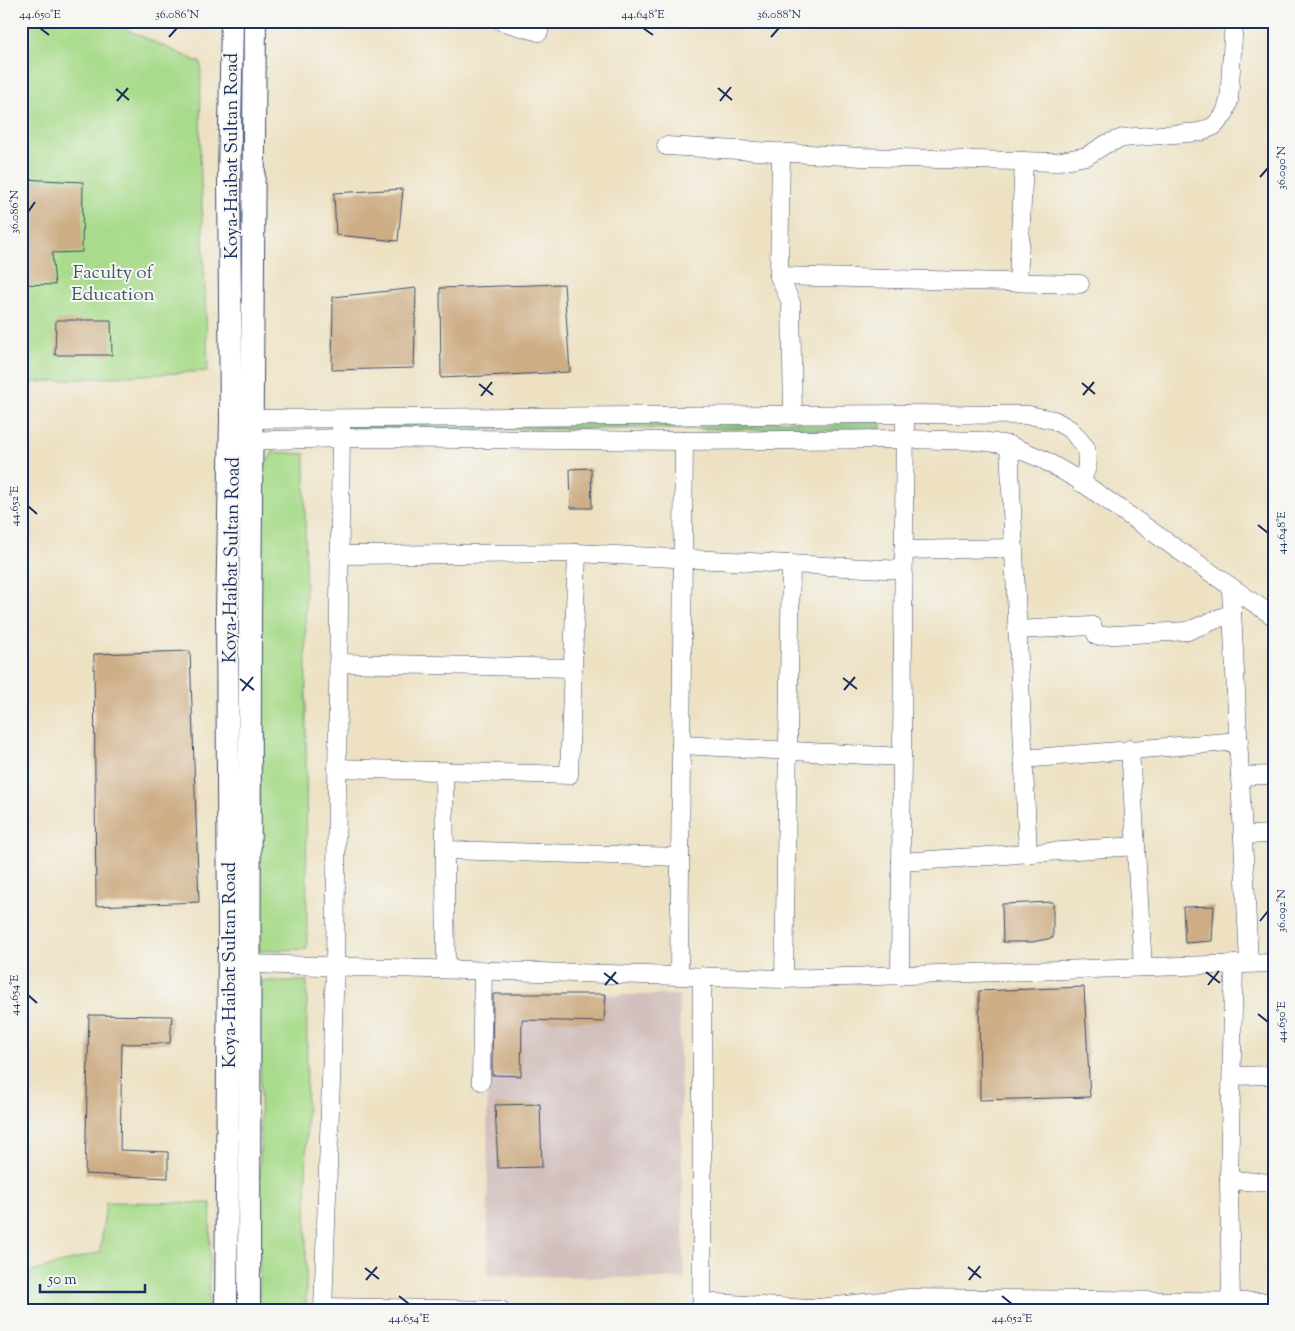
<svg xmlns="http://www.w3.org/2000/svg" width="1295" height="1331" font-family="'Sorts Mill Goudy',serif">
  <rect width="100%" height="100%" fill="#f6f6f2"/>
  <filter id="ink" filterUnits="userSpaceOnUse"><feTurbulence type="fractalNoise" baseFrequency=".02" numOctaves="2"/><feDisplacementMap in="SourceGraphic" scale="10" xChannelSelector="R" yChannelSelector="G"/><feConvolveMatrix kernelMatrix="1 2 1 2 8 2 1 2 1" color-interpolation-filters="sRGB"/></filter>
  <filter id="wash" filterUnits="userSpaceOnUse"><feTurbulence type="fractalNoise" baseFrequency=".0096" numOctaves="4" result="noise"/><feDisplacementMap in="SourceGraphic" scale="20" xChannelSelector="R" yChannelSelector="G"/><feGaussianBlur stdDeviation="1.12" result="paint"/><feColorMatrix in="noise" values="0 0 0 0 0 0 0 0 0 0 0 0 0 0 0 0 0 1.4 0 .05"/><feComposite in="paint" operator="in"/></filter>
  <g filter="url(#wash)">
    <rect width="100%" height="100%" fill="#ede1c2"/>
    <path fill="#d1bfbe" d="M487,994L679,995L684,1279L488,1275Z"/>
    <g fill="#a8db8b" stroke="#628574">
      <path d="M21,21H108L201,63L200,153L208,371L21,383Z"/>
      <path d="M273,452L305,454L307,949L259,951L260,472Z"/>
      <path d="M261,981H307L306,1310H259Z"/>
      <path d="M106,1202L211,1203L208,1310H21V1275L100,1252Z"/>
    </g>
    <path fill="#86bb77" stroke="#50756a" d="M345,420L881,421V432L708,429H344Z"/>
    <g id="blocks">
      <g fill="#cdad85">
        <path d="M21,179L83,182L82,252L52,253L55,285L21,284Z"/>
        <path d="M403,189L398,241L336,235L334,193Z"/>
        <path d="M564,284L570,372L441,378L440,288Z"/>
        <path d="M416,288L414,368L332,370L333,297Z"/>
        <path d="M56,320H111L112,355H55Z"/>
        <path d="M591,468L592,508H571L570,469Z"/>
        <path d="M190,651L199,902L96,906L94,654Z"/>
        <path d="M1053,902V938L1032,942H1003L1002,904Z"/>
        <path d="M1214,906L1212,941L1185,943L1183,907Z"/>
        <path d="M1084,987L1090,1097L980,1100L979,991Z"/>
        <path d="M493,994H606L604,1022L522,1020L521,1076L492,1075Z"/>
        <path d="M89,1015L172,1016L170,1043L122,1044L120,1150L168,1152V1178L85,1174Z"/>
        <path d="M540,1104L542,1167L498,1168L495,1105Z"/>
      </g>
    </g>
  </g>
  <g filter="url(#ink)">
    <use href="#blocks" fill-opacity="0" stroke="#3a4a6d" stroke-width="1"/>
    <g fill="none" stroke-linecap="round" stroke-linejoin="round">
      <g stroke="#3a4a6d" stroke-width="19">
        <g id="minor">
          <path d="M501,21L539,32"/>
          <path d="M666,146L862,157L1055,162L1087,156L1106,144L1123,138L1200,132L1214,126L1224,115L1229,101L1234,21"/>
          <path d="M781,152L779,276L791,303L793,415"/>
          <path d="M779,276L1080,284"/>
          <path d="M1018,282L1024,161"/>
          <path d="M239,419L905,414L1029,415L1054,420L1071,430L1086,448L1087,467L1081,483"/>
          <path d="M239,441L341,438L684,441L905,439L981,441L1009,445L1042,459L1077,479L1274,617"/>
          <path d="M1009,445L1028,854"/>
          <path d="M903,550L1014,548"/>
          <path d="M339,555L577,553L903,570"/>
          <path d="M1231,589L1249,963"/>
          <path d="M1017,630L1092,626L1097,636L1188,631L1232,613"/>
          <path d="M338,663L573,668"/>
          <path d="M681,745L902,757"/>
          <path d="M1130,749L1143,967"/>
          <path d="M1023,759L1239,741"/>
          <path d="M337,768L569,775L577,553"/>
          <path d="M444,771L446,968"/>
          <path d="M1240,776L1274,775"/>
          <path d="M1243,835L1274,834"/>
          <path d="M445,850L680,857"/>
          <path d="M901,862L1136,846"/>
          <path d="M249,964L784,979L1274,963"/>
          <path d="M679,975L684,441"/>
          <path d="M702,976V1302"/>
          <path d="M900,976L905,414"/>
          <path d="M784,979L791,564"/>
          <path d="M1232,1076L1274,1075"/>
          <path d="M481,1081L483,970"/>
          <path d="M1229,1180L1274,1183"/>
          <path d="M1231,1303L1229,1180L1234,964"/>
          <path d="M323,1307L501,1310"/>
          <path d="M323,1310L335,966L341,428"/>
          <path d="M698,1310L702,1302L809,1309L909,1298L1274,1302"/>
        </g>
      </g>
      <g stroke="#3a4a6d" stroke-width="24">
        <g id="major">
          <path d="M226,1310L229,944L227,610L231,420L229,180L232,21"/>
          <path d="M249,1310L250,622L255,21"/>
        </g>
      </g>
      <use href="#minor" stroke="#fff" stroke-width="18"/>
      <use href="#major" stroke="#fff" stroke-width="22"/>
    </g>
  </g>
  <path fill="none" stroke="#1b2f5e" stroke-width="2" d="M40,28L49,35M643,28L653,35M169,37L177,28M771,37L779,28M718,88L732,100M116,89L129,100M117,101L128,88M720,101L731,87M1260,177L1268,168M28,212L35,202M1082,383L1095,394M479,384L493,395M1083,395L1094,382M481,396L492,382M28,506L37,514M1258,525L1268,533M843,678L857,689M240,679L254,690M844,690L855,677M242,691L253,677M1260,921L1268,911M1206,972L1220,983M604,973L618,984M605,985L616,972M1208,985L1219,971M28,995L37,1003M1258,1014L1268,1022M968,1267L981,1278M365,1268L379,1279M366,1280L377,1267M969,1280L980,1266M399,1296L409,1304M1002,1296L1012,1304"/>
  <g text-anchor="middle" stroke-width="4" stroke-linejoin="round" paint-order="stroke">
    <g font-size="19" fill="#1b2f5e" stroke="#f6f6f2">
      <text transform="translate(230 156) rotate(-90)" y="7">Koya-Haibat Sultan Road</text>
      <text transform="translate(230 560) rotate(-89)" y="7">Koya-Haibat Sultan Road</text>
      <text transform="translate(228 965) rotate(-90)" y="7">Koya-Haibat Sultan Road</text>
    </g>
    <g font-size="19" fill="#3e5a69" stroke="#f6f6f2">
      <text x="113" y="278">Faculty of<tspan x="113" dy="22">Education</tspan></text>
    </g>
  </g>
  <rect width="1295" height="1331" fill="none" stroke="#f6f6f2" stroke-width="55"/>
  <path d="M40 1284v8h105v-8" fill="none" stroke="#1b2f5e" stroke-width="2.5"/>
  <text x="48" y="1284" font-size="15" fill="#1b2f5e" stroke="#f6f6f2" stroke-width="4" paint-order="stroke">50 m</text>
  <rect x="28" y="28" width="1240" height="1276" fill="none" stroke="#1b2f5e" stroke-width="2"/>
  <g font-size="12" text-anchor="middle" fill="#1b2f5e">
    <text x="40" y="18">44.650°E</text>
    <text x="177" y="18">36.086°N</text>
    <text x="643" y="18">44.648°E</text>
    <text x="779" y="18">36.088°N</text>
    <text transform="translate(1281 168) rotate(-90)" y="4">36.090°N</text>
    <text transform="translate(14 212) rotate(-90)" y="4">36.086°N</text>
    <text transform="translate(14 506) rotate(-90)" y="4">44.652°E</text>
    <text transform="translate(1281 533) rotate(-90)" y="4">44.648°E</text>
    <text transform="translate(1281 911) rotate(-90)" y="4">36.092°N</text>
    <text transform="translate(14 995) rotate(-90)" y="4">44.654°E</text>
    <text transform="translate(1281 1022) rotate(-90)" y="4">44.650°E</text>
    <text x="409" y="1322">44.654°E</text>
    <text x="1012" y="1322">44.652°E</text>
  </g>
</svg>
